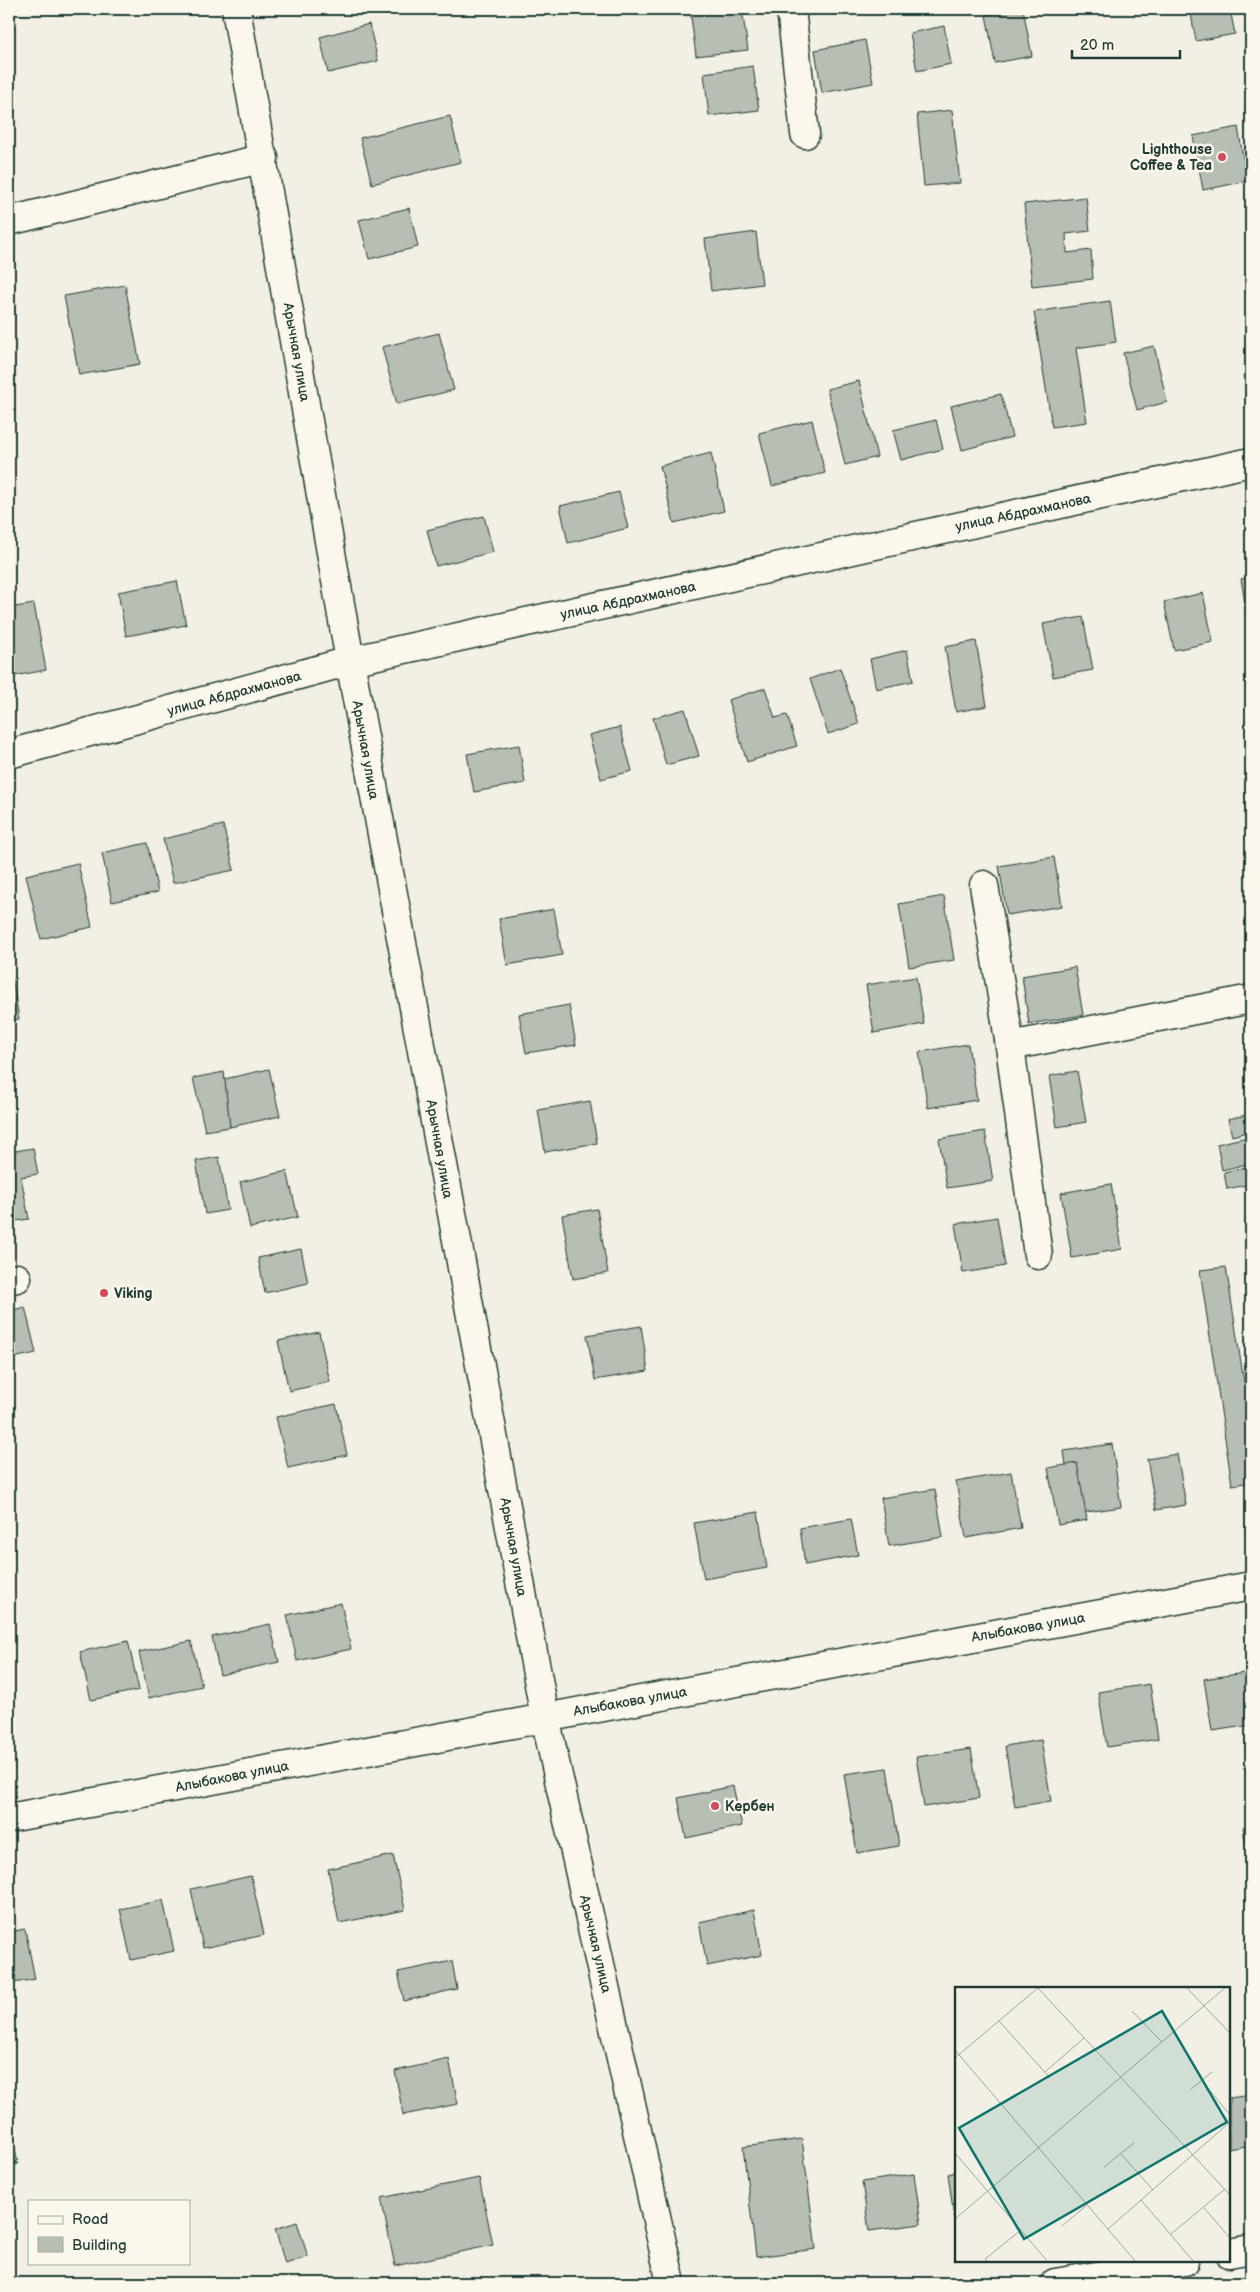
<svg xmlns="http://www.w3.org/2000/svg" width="1260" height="2292" font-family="'Balsamiq Sans',sans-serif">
  <rect width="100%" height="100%" fill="#f2f0e5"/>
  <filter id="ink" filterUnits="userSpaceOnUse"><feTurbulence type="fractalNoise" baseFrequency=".02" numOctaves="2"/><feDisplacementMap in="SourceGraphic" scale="10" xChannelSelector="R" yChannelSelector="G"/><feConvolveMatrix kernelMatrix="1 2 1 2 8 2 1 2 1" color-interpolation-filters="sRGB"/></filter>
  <g filter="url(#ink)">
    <g fill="#b7beb3" stroke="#1f3d34">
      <path d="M690,9H742L748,50L696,56Z"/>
      <path d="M1023,9L1032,56L995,63L986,15Z"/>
      <path d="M1190,9H1230L1235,34L1196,41Z"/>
      <path d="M369,24L378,61L328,73L320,37Z"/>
      <path d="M944,26L951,64L917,71L910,33Z"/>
      <path d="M865,40L873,83L822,93L815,50Z"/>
      <path d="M753,66L759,110L709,116L704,73Z"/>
      <path d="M952,110L960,183L924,186L917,114Z"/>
      <path d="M450,116L461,162L372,184L360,138Z"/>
      <path d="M1238,127L1247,181L1203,190L1193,136Z"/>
      <path d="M1086,197L1090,231L1066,234L1067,253L1091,250L1093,279L1032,286L1024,204Z"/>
      <path d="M409,208L418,247L369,259L359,220Z"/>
      <path d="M756,232L762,284L711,291L705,239Z"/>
      <path d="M125,285L140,364L79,375L64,296Z"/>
      <path d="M1110,301L1116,342L1076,348L1087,422L1052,427L1034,312Z"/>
      <path d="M439,333L454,390L397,404L382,347Z"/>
      <path d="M1154,346L1167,402L1137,410L1123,353Z"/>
      <path d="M859,381L877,457L845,465L827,389Z"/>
      <path d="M1001,394L1012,437L962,450L951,406Z"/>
      <path d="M812,420L825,473L772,486L759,433Z"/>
      <path d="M936,420L943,449L901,460L893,430Z"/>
      <path d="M711,453L724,511L674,523L660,466Z"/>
      <path d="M619,492L628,528L568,543L560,506Z"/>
      <path d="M484,516L493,552L436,566L427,530Z"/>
      <path d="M1251,577V640L1241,579Z"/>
      <path d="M177,581L186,625L126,636L118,592Z"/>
      <path d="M1203,593L1213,642L1174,650L1164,602Z"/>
      <path d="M34,604L46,670L9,677V608Z"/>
      <path d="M1083,617L1093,670L1053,677L1043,624Z"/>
      <path d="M976,641L987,706L956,712L945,647Z"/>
      <path d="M907,650L913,681L876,689L870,659Z"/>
      <path d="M840,668L859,724L828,734L810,679Z"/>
      <path d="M765,688L775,718L787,715L797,746L747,762L728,700Z"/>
      <path d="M685,709L699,756L666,765L653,718Z"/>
      <path d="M620,727L632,771L601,779L589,735Z"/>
      <path d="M519,745L525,783L474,792L467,754Z"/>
      <path d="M223,825L234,870L173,883L163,839Z"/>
      <path d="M147,843L158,892L112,902L102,853Z"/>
      <path d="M1054,857L1062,906L1007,915L999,866Z"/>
      <path d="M78,863L92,927L41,939L26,875Z"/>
      <path d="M944,896L954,960L909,967L899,904Z"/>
      <path d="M554,909L562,955L507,965L499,919Z"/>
      <path d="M9,958L19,1019L9,1021Z"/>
      <path d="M1075,967L1083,1015L1029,1024L1022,976Z"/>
      <path d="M916,977L924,1024L874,1033L866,985Z"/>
      <path d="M569,1005L576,1045L526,1053L519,1014Z"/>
      <path d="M968,1044L977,1100L928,1108L919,1052Z"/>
      <path d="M269,1069L280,1116L230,1127L220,1080Z"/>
      <path d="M1077,1071L1086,1122L1057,1127L1049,1076Z"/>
      <path d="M224,1072L230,1127L205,1131L193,1078Z"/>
      <path d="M590,1101L597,1143L545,1152L538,1110Z"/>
      <path d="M1251,1114V1131L1232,1136L1228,1119Z"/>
      <path d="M985,1131L993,1181L947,1188L939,1139Z"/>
      <path d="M1251,1136V1163L1222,1170L1217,1144Z"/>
      <path d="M33,1148L38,1174L21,1177L29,1219L9,1222V1152Z"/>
      <path d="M219,1157L228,1210L205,1214L196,1161Z"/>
      <path d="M1251,1166V1184L1227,1189L1224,1172Z"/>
      <path d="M287,1171L298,1217L250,1228L240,1182Z"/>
      <path d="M1111,1184L1122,1249L1072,1258L1061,1193Z"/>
      <path d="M597,1209L608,1273L573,1279L562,1215Z"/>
      <path d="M997,1217L1005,1266L963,1273L955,1224Z"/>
      <path d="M301,1249L308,1283L265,1293L258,1258Z"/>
      <path d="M1226,1267L1244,1382L1251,1381V1482L1232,1485L1200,1270Z"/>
      <path d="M25,1307L36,1353L9,1359V1311Z"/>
      <path d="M641,1326L648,1371L595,1380L587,1335Z"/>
      <path d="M319,1332L330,1382L289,1391L278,1341Z"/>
      <path d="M336,1404L347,1455L288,1468L276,1417Z"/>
      <path d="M1112,1444L1121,1507L1073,1514L1064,1451Z"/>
      <path d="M1177,1454L1186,1505L1156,1510L1147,1459Z"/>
      <path d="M1077,1463L1087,1520L1058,1525L1048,1468Z"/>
      <path d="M1011,1472L1021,1528L966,1538L956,1482Z"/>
      <path d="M935,1489L943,1537L889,1546L881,1498Z"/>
      <path d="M758,1512L767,1568L704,1579L694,1523Z"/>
      <path d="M851,1519L858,1555L805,1565L800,1528Z"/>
      <path d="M341,1603L351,1649L297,1661L287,1615Z"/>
      <path d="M270,1624L279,1662L220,1675L212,1637Z"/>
      <path d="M128,1641L139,1690L91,1700L80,1652Z"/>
      <path d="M191,1641L202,1686L149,1698L139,1652Z"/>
      <path d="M1251,1672V1725L1212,1731L1204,1679Z"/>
      <path d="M1150,1684L1158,1739L1107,1747L1098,1692Z"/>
      <path d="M1041,1740L1051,1801L1015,1807L1005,1746Z"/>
      <path d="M971,1749L979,1798L924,1807L916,1757Z"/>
      <path d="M887,1768L899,1846L857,1853L844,1774Z"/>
      <path d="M733,1786L742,1826L686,1838L678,1798Z"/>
      <path d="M1251,1826V1880L1243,1827Z"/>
      <path d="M393,1855L405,1910L339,1923L328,1869Z"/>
      <path d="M251,1876L264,1935L203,1948L191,1889Z"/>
      <path d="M163,1900L174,1951L131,1960L120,1909Z"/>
      <path d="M754,1910L762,1955L707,1966L699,1922Z"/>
      <path d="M25,1929L35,1979L9,1984V1932Z"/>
      <path d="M452,1961L457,1989L404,2001L398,1972Z"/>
      <path d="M449,2059L458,2104L403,2115L395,2071Z"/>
      <path d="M1251,2095V2145L1229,2149V2098Z"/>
      <path d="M9,2118L18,2164L9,2166Z"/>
      <path d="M802,2139L816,2249L756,2257L743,2147Z"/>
      <path d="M956,2172V2217H954L948,2174Z"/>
      <path d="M914,2174L921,2224L869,2231L862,2182Z"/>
      <path d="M479,2178L493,2245L395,2266L381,2198Z"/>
      <path d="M297,2222L308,2257L285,2264L275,2229Z"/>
    </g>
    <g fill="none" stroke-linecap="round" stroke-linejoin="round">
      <g stroke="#1f3d34" stroke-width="31">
        <g id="minor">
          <path d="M236,9L350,661L545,1717L671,2283"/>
          <path d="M791,9L805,134"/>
          <path d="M9,221L264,158"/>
          <path d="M9,754L350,661L1251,462"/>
          <path d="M984,885L1010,1046L1038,1255"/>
          <path d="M1010,1046L1251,999"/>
          <path d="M9,1280L17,1278"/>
          <path d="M9,1818L1251,1586"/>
          <path d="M1229,2253L1251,2249"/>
          <path d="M1055,2283L1185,2261"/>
        </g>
      </g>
      <use href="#minor" stroke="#fbf7ec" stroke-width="28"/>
    </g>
  </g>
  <g fill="#d1495b" stroke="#fbf7ec" stroke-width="2">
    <circle cx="1222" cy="157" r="5"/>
    <circle cx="104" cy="1293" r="5"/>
    <circle cx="715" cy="1806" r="5"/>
  </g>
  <g text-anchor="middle" stroke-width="5" stroke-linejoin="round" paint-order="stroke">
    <g font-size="14" font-weight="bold" fill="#1f3d34" stroke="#fbf7ec" text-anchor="start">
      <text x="1212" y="154" text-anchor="end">Lighthouse<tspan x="1212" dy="16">Coffee &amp; Tea</tspan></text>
      <text x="114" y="1298">Viking</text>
      <text x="725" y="1811">Кербен</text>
    </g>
    <g font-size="14" fill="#1f3d34" stroke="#fbf7ec">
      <text transform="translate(297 352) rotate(80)" y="5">Арычная улица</text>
      <text transform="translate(1023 512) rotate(-12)" y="5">улица Абдрахманова</text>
      <text transform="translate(628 600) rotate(-12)" y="5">улица Абдрахманова</text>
      <text transform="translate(234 693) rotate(-15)" y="5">улица Абдрахманова</text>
      <text transform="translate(366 750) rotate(80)" y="5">Арычная улица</text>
      <text transform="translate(440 1149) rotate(80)" y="5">Арычная улица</text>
      <text transform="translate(514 1547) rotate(80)" y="5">Арычная улица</text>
      <text transform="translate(1028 1627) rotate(-10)" y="5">Алыбакова улица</text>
      <text transform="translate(630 1701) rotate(-10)" y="5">Алыбакова улица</text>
      <text transform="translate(232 1776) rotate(-11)" y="5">Алыбакова улица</text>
      <text transform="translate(596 1944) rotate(77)" y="5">Арычная улица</text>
    </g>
  </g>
  <g transform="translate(955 1987)">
    <rect width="275" height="275" fill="#f2f0e5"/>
    <path fill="none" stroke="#9ea89e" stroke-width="1" d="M82,0L275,208M231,0L275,46M177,24L207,55M44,34L95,91M0,63L181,275M0,71L84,0M90,85L129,51M247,94L275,128M236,102L257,85M0,166L93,275M166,167L198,203M149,180L179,156M186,213L239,275M249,221L275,251M0,232L271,0M107,239L132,218M153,242L275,135M216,247L270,202M33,275L30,272L66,243"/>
    <path fill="#0f766e" fill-opacity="0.15" stroke="#0f766e" stroke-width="2.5" d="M207,24L272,135L69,252L4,141Z"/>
    <rect width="275" height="275" fill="none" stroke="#1f3d34" stroke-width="2.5"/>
  </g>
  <rect width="1260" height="2292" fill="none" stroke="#fbf7ec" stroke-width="30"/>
  <rect x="15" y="15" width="1230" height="2262" fill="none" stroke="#1f3d34" stroke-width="2" filter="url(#ink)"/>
  <rect x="28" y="2200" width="162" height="65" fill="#fbf7ec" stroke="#a3ada2"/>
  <rect x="38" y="2216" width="25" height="8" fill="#fbf7ec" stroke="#a3ada2"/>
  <text x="72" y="2224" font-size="15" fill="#1f3d34">Road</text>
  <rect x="38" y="2237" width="25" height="15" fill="#b7beb3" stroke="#a3ada2"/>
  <text x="72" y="2250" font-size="15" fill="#1f3d34">Building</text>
  <path d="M1072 50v8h108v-8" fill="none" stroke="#1f3d34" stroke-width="2.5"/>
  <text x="1080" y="50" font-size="15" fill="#1f3d34" stroke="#fbf7ec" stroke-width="4" paint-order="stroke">20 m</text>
</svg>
